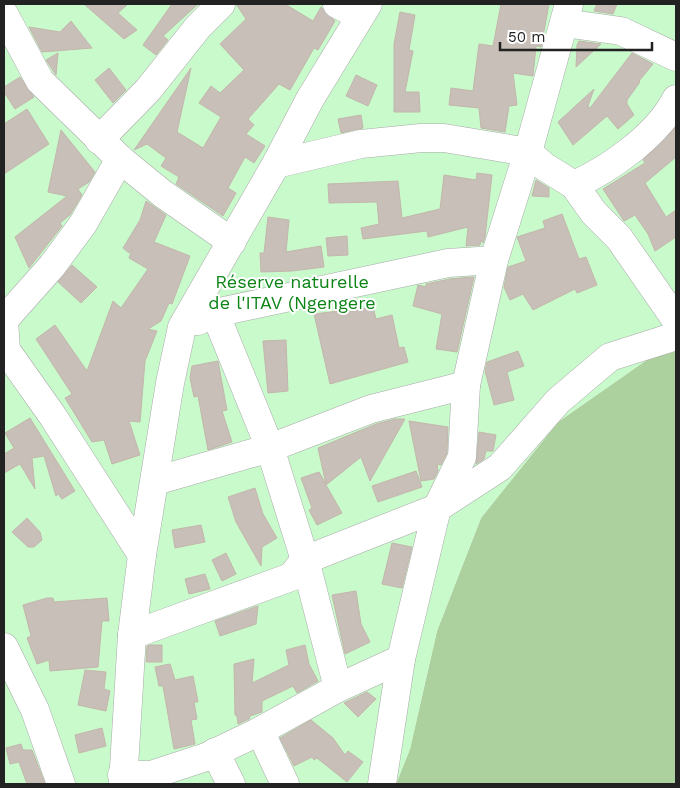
<svg xmlns="http://www.w3.org/2000/svg" width="680" height="788" font-family="'Work Sans',sans-serif">
  <rect width="100%" height="100%" fill="#f2efe9"/>
  <path fill="#add19e" d="M676,343V784H396L410,749L437,631L481,518L558,422L661,350Z"/>
  <path fill="#c8facc" d="M4,4H676V343L661,350L558,422L481,518L437,631L410,749L396,784H4Z"/>
  <g fill="#c7bfb8" stroke="#c4b6ab">
    <path d="M84,4H128L118,13L137,30L124,39Z"/>
    <path d="M172,4H198L163,36L168,40L156,55L143,45Z"/>
    <path d="M236,4H285L313,21L321,7L335,21L318,50L314,48L290,90L279,84L248,119L254,125L246,134L265,146L254,163L245,157L228,188L236,193L223,216L176,184L179,177L161,166L166,158L147,144L134,150L191,68L177,132L203,148L221,117L199,103L211,86L220,93L244,70L220,44L246,19Z"/>
    <path d="M501,4H549L541,47L536,46L533,76L513,73L517,105L509,106L505,132L481,128L479,108L449,105L451,88L473,91L479,44L493,46Z"/>
    <path d="M597,4H617L613,14L594,11Z"/>
    <path d="M400,12L415,15L409,50L413,51L405,92H419L420,112H394V44Z"/>
    <path d="M71,21L92,48L42,52L29,27L60,32Z"/>
    <path d="M579,41L601,44L576,67L577,45Z"/>
    <path d="M58,53L56,75L46,60Z"/>
    <path d="M632,53L653,64L639,81L640,82L627,100V104L634,115L618,129L607,116L573,145L558,122L594,89L588,106L590,108Z"/>
    <path d="M109,68L126,90L113,103L95,80Z"/>
    <path d="M356,75L377,85L368,106L346,96Z"/>
    <path d="M20,77L34,97L15,109L4,92V87Z"/>
    <path d="M27,109L49,144L4,174V124Z"/>
    <path d="M361,115L363,128L341,133L338,119Z"/>
    <path d="M676,127V157L645,183L666,217L676,210V237L655,251L648,234L635,215L624,221L603,189L645,163L643,160Z"/>
    <path d="M61,130L95,172L89,182L78,189L82,195L70,215L60,223L62,226L29,268L15,237L67,196L48,192Z"/>
    <path d="M477,173L492,175L485,237L483,243L481,240L480,245L466,246L468,227L428,237L427,231L363,239L361,228L379,224L377,202L329,203L328,184L398,181L402,218L440,209L444,175L476,180Z"/>
    <path d="M536,180L549,188V197L532,196Z"/>
    <path d="M146,201L166,215L154,242L190,256L172,304L169,303L161,321L148,329L157,331L145,361L140,422L129,421L140,455L112,464L104,440L92,442L65,398L72,394L36,339L55,325L87,371L113,301L121,308L148,269L129,258L132,249L129,253L123,248L140,220Z"/>
    <path d="M562,214L579,259L586,257L597,285L577,293L575,289L533,310L523,294L510,300L504,287L508,267L526,261L517,237L545,228L543,221Z"/>
    <path d="M268,217L289,220L286,252L321,246L324,267L292,271L261,272L260,253H264Z"/>
    <path d="M347,236L348,255L328,256L326,238Z"/>
    <path d="M72,265L97,287L81,303L58,282Z"/>
    <path d="M472,277H474L457,352L436,349L442,314L413,306L418,285L426,287V284L450,279Z"/>
    <path d="M373,307L376,319L392,315L399,348L404,347L408,362L330,384L314,314L347,310L346,312Z"/>
    <path d="M286,340L288,391L268,393L263,341Z"/>
    <path d="M518,351L524,366L507,372L514,400L494,405L485,371L487,362Z"/>
    <path d="M218,361L227,410L222,411L232,442L208,450L198,396L194,397L190,378L192,366Z"/>
    <path d="M30,418L75,491L62,499L58,494L56,496L44,456L32,458L35,489L20,464L4,473V454L14,448L5,433Z"/>
    <path d="M395,419H405L370,481L361,457L326,485L342,513L317,525L309,510L312,508L301,478L319,472L326,484L318,448L376,424Z"/>
    <path d="M409,421L448,427L447,453L441,465L437,464L438,471L434,479L421,481Z"/>
    <path d="M479,432L496,435L493,451H486L484,459L476,464Z"/>
    <path d="M416,471L422,487L378,502L372,486Z"/>
    <path d="M255,488L263,514L277,538L262,547L261,566L236,522L228,497Z"/>
    <path d="M27,518L40,532L42,540L34,547H28L12,532Z"/>
    <path d="M201,525L205,542L175,548L172,530Z"/>
    <path d="M392,543L412,547L402,588L382,584Z"/>
    <path d="M226,553L236,574L222,581L212,560Z"/>
    <path d="M205,574L210,589L189,594L185,579Z"/>
    <path d="M356,591L361,624L370,642L345,654L332,595Z"/>
    <path d="M47,598H53L54,602L107,598L109,621H102L98,667L50,671L49,660L37,664L27,638L31,636L23,605Z"/>
    <path d="M258,606L256,624L220,636L215,621Z"/>
    <path d="M150,645H162V662H146L147,646Z"/>
    <path d="M305,645L309,664L318,681L297,693L293,686L262,701V712L250,716L249,719L238,724L237,716L235,715L234,664L254,659L252,683L289,665L286,650Z"/>
    <path d="M170,664L175,680L193,676L198,702H194L197,719L191,720L195,744L174,749L163,686H159L155,667Z"/>
    <path d="M85,670L106,672L104,689L110,691L106,711L78,705Z"/>
    <path d="M367,692L376,699L358,717L344,703Z"/>
    <path d="M311,720L333,738L345,755L348,751L363,762L347,782L317,758L314,760L312,757L294,766L280,738Z"/>
    <path d="M102,728L106,746L79,753L75,735Z"/>
    <path d="M21,744L23,750H32L45,784H27L19,762L10,764L6,748Z"/>
  </g>
  <g fill="none" stroke-linecap="round" stroke-linejoin="round">
    <g stroke="#a9a9a9" stroke-width="29">
      <g id="minor">
        <path d="M337,4L360,16"/>
        <path d="M4,14L40,81L120,159L163,194L232,242"/>
        <path d="M564,23L621,31L676,57"/>
        <path d="M99,140L148,90L198,27L221,4"/>
        <path d="M276,164L361,144L421,138H444L528,152L545,167L574,185L594,213L619,238L676,320"/>
        <path d="M574,185C610,169 658,135 676,99"/>
        <path d="M215,313L270,448L305,560L338,688"/>
        <path d="M4,320L52,266L83,224L120,159"/>
        <path d="M4,321L6,350L52,415L142,555"/>
        <path d="M198,321L215,313L448,263L494,260"/>
        <path d="M155,481L270,448L371,409L466,385"/>
        <path d="M132,635L291,577L305,560L437,508L500,467L558,401L610,357L676,336"/>
        <path d="M4,647L35,710L61,784"/>
        <path d="M260,731L285,784"/>
        <path d="M215,752L231,784"/>
        <path d="M122,775H151L206,757L260,731L338,688L401,659"/>
        <path d="M123,784L132,635L142,555L170,383L182,327L276,164L310,99L368,4"/>
        <path d="M382,784L401,659L437,508L462,457L466,385L494,260L528,152L569,4"/>
      </g>
    </g>
    <use href="#minor" stroke="#fff" stroke-width="28"/>
  </g>
  <g text-anchor="middle" stroke-width="4" stroke-linejoin="round" paint-order="stroke">
    <g font-size="18" fill="#0c8416" stroke="#fff">
      <text x="292" y="288">Réserve naturelle<tspan x="292" dy="21">de l'ITAV (Ngengere</tspan></text>
    </g>
  </g>
  <rect width="680" height="788" fill="none" stroke="#222222" stroke-width="10"/>
  <path d="M500 42v8h152v-8" fill="none" stroke="#222222" stroke-width="2.5"/>
  <text x="508" y="42" font-size="15" fill="#222222" stroke="#ffffff" stroke-width="4" paint-order="stroke">50 m</text>
</svg>
